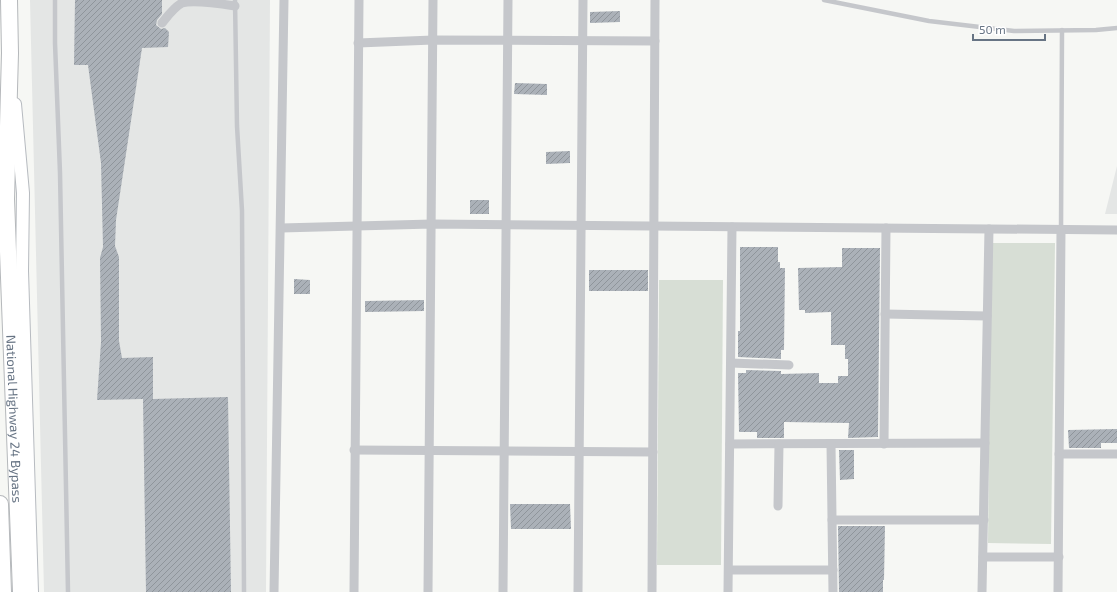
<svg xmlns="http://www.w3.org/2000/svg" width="1117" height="592" font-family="'Exo 2',sans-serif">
  <defs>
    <pattern id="building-hatch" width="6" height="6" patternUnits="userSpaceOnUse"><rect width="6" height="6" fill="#abb1b8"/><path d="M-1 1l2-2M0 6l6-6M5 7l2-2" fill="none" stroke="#8f959b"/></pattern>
  </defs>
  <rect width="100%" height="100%" fill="#f6f7f4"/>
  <g fill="#e4e6e5">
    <path d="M30,0H270L266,592H44Z"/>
    <path d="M1117,166V214H1105Z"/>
  </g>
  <g fill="#d7ded5">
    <path d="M991,243H1055L1051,544L988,543Z"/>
    <path d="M659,280H723L721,565H657Z"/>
  </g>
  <g fill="url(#building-hatch)">
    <path d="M75,0H162V14L157,20L156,25L161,29L165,28L169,32L168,47L142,48L116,220L115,246L119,257V341L122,358L153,357V399L228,397L231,592H146L143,399L97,400L101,342L100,258L103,247L101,163L88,65H74Z"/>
    <path d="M620,11V22L590,23V12Z"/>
    <path d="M515,83L547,84V95L514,94Z"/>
    <path d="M570,151V163L546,164V152Z"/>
    <rect x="470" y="200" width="19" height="14"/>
    <path d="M740,247H778V262H780V268H785L784,350H781V359L738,357V331H740Z"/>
    <path d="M842,248H880L878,437L848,438L849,423L784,422V438H757V432H739L738,373H746V370L781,371V374L819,373V383H838V376H848V359H845V345H831V312L805,313V310H799L798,268L842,267Z"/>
    <rect x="589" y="270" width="59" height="21"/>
    <path d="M294,279L310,280V294H294Z"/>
    <path d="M424,300V311L365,312V301Z"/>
    <path d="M1117,429V443H1101V448H1069L1068,430Z"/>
    <path d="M839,450H854V479L840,480Z"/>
    <path d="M510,504H570L571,529H511Z"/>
    <path d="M838,526H885L884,580H883V592H839Z"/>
  </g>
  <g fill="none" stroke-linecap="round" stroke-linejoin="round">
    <g stroke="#b7bbc0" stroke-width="14">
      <path id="secondary" d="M15,104L23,193L22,271L32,592"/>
    </g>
    <g stroke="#b5b8bb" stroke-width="18">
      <g id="highway">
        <path id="s1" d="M9,0L10,53L6,199L21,592"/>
        <path d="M0,504L3,592"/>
      </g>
    </g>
    <g stroke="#c5c7cb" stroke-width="4.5">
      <path d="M55,0V43L60,173L68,592"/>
      <path d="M235,0L237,126L242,211L244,592"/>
      <path d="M824,0L929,21L1014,31L1096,30L1117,28"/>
      <path d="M1061,230L1062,30"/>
    </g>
    <g stroke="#c5c7cb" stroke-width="9">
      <path d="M162,23C167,17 174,7 182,3C193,0 222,4 235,6"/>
      <path d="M358,43L433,40L655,41"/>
      <path d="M281,228L432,224L1117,230"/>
      <path d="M885,314L987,316"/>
      <path d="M731,363L789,365"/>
      <path d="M730,444L985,443"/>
      <path d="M831,444L833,592"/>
      <path d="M884,444L886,228"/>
      <path d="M354,450L653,452"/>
      <path d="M1059,454H1117"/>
      <path d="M778,506L779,444"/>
      <path d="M832,520H984"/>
      <path d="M983,557H1059"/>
      <path d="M729,570H833"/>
      <path d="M274,592L284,0"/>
      <path d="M354,592L359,0"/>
      <path d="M428,592L433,0"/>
      <path d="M503,592L508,0"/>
      <path d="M578,592L583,0"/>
      <path d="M652,592L655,0"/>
      <path d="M728,592L732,227"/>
      <path d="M982,592L989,229"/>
      <path d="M1058,592L1061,230"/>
    </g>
    <use href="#secondary" stroke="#fff" stroke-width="12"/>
    <use href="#highway" stroke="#fff" stroke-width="16"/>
  </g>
  <g text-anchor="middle" stroke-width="4" stroke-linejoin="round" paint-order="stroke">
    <g font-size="13" fill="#677484" stroke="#fff">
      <text dy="5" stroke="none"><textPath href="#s1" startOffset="419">National Highway 24 Bypass</textPath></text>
    </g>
  </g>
  <path d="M973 34v6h72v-6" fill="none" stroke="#677484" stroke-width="2"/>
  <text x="979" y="34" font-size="12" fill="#677484" stroke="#ffffff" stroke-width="3" paint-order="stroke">50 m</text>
</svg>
